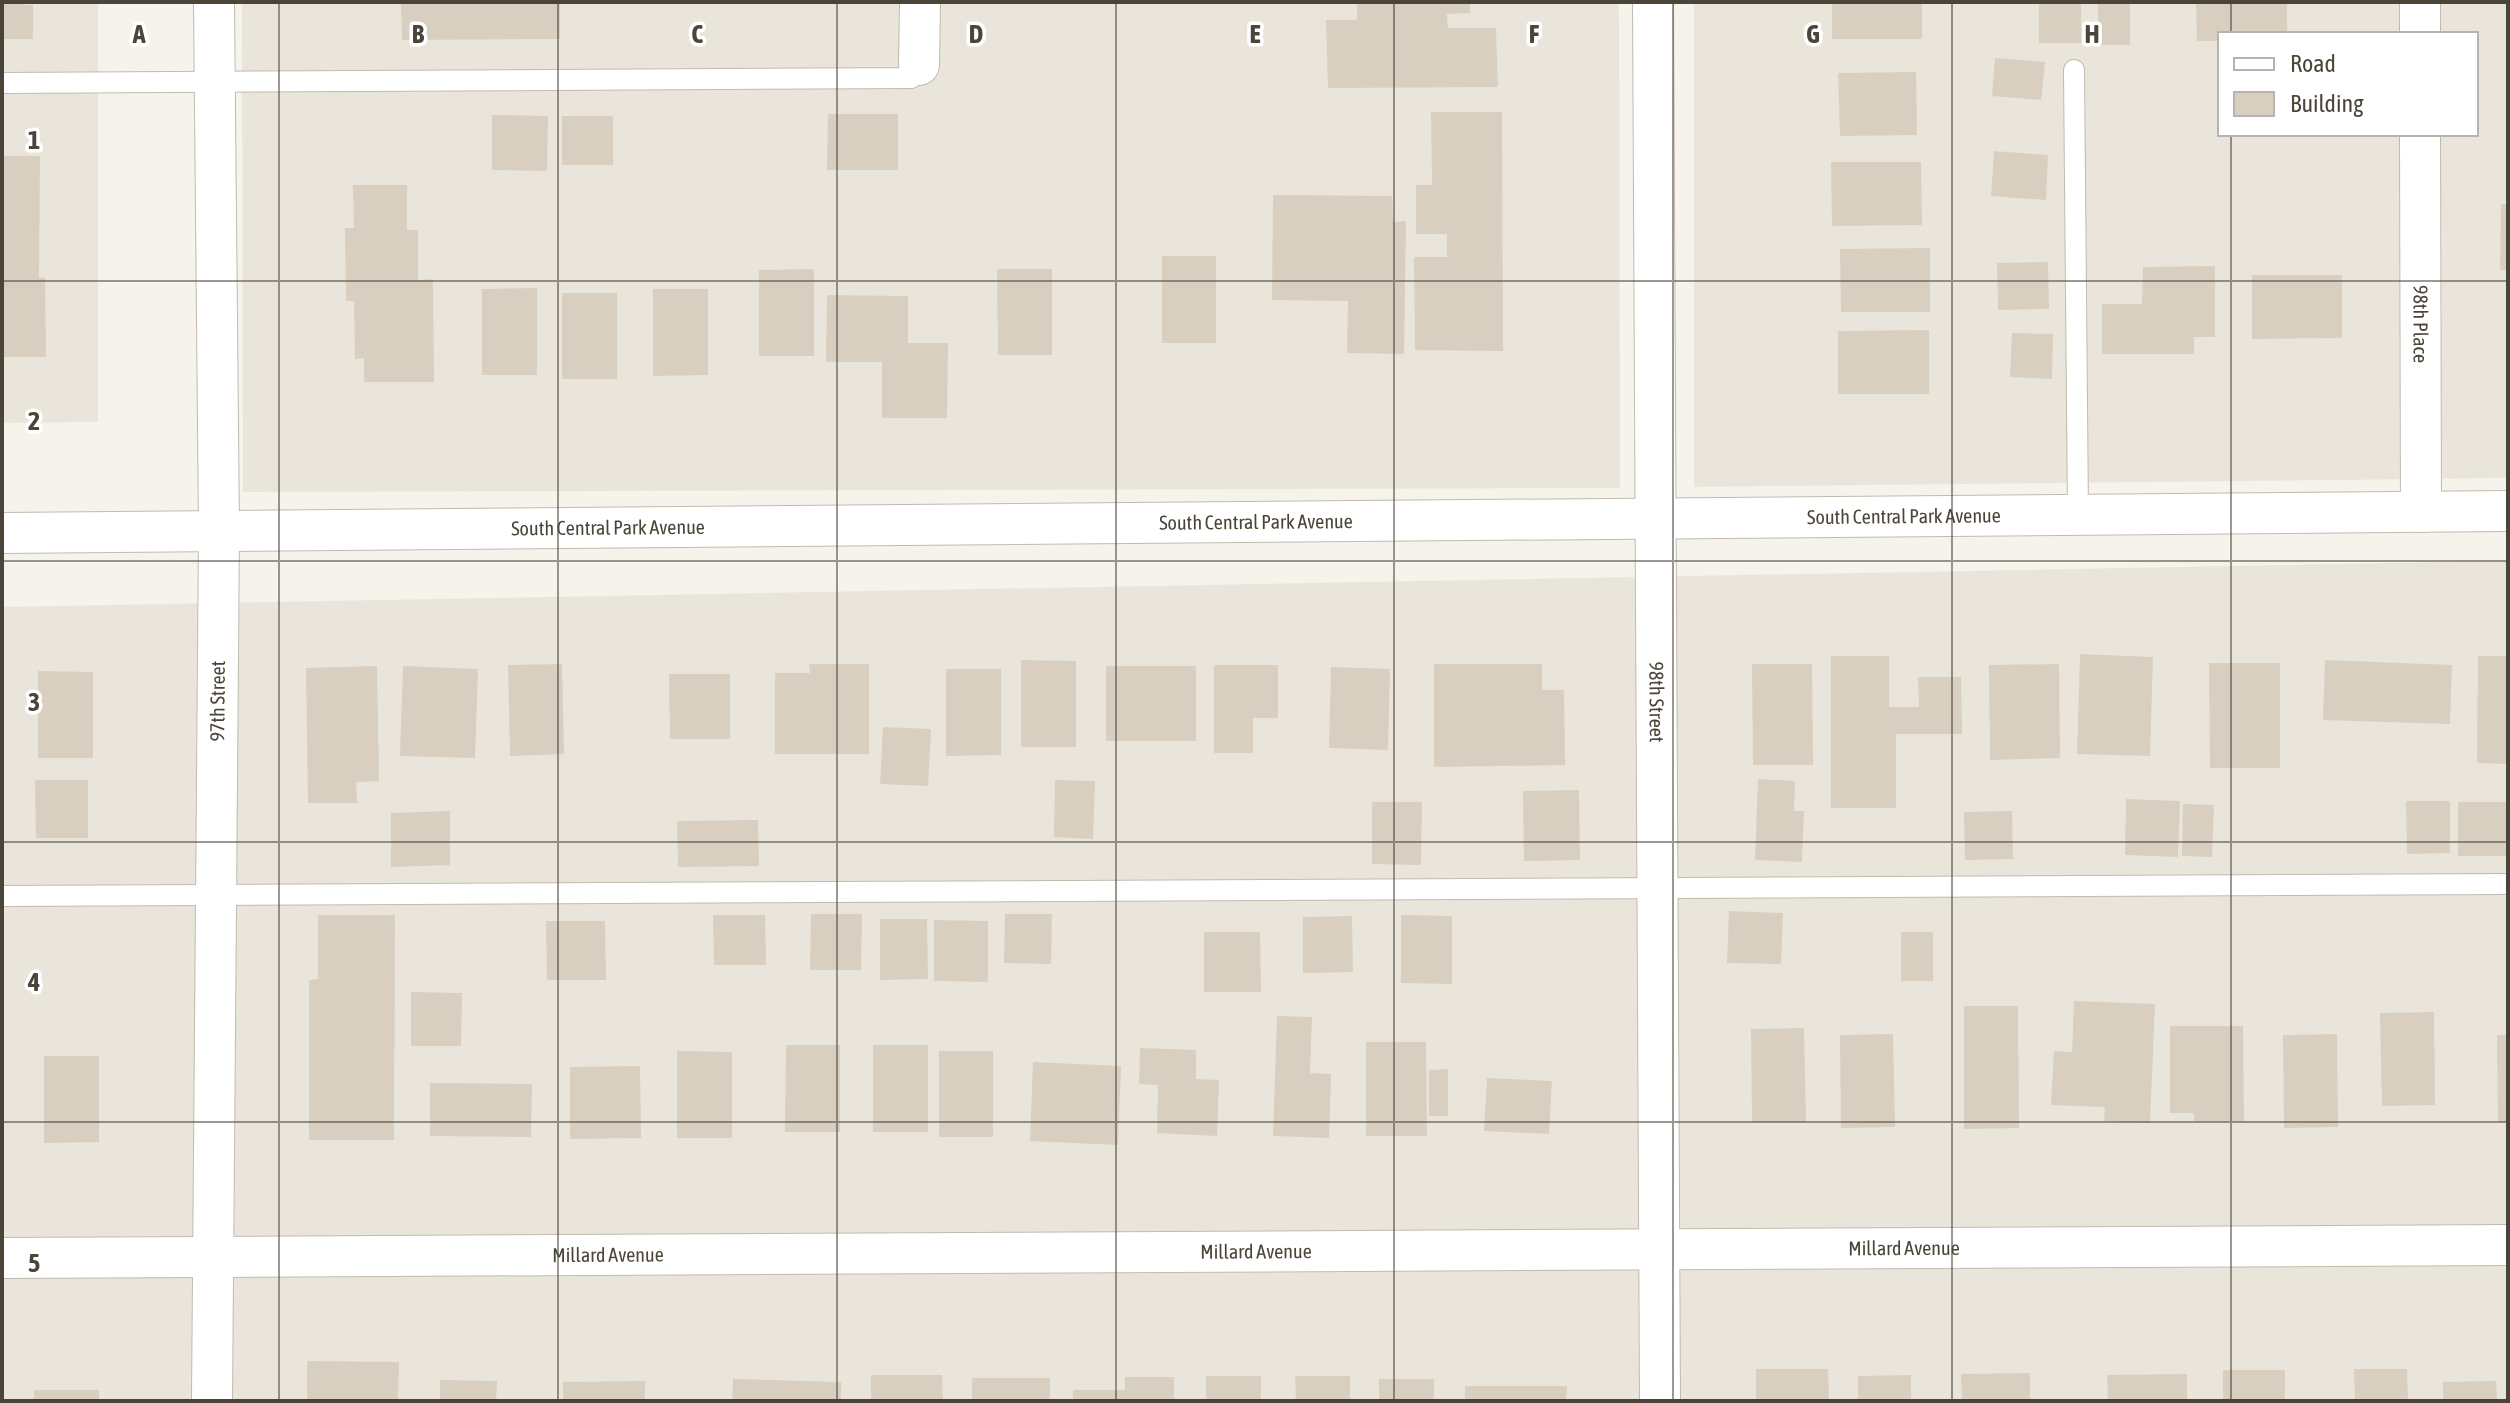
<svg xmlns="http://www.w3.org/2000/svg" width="2510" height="1403" font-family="'Asap Condensed',sans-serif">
  <rect width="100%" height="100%" fill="#f6f3ec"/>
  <g fill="#eae5da" fill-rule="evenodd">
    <path d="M2,2H98V422L2,423Z"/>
    <path d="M242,2H1619L1620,488L243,492Z"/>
    <path d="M1694,2H2508V478L1694,487ZM2220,34H2476V134H2220Z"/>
    <path d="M2508,561V1401H2V607Z"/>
  </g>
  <g fill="#d8cfc1">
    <path d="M2,2H24V5H33V39H2Z"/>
    <path d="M401,2H560V39L402,40Z"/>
    <path d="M1357,2H1470V13L1447,14L1448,28H1496L1498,87L1328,88L1326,20H1357Z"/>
    <rect x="1832" y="2" width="90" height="37"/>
    <rect x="2039" y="2" width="42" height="41"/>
    <rect x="2098" y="2" width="32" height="43"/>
    <path d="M2196,2H2287V34H2220V41H2197Z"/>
    <path d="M1995,58L2045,62L2041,100L1992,96Z"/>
    <path d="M1916,72L1917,135L1840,136L1838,73Z"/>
    <path d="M1431,112H1502L1503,351L1415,350L1414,257H1447V234H1416V185H1432Z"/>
    <path d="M828,114H898V170H827Z"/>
    <path d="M492,115L548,116L547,171L492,170Z"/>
    <rect x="562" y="116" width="51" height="49"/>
    <path d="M1994,151L2048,155L2046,200L1991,196Z"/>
    <path d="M2,156H40L39,278H45L46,357H2Z"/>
    <path d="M1831,162H1921L1922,225L1832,226Z"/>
    <path d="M353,185H407V230H418V280L433,279L434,382H364V358L355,359L354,301H346L345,228H354Z"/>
    <path d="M1273,195L1392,196L1393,222L1406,221L1404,354L1347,353L1348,301L1272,300Z"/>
    <path d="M2501,204H2508V270H2500Z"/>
    <path d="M1930,248V312H1841L1840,249Z"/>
    <rect x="1162" y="256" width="54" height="87"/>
    <path d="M2048,262L2049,309L1998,310L1997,263Z"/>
    <path d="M2215,266V337H2194V354H2102V304H2142L2143,267Z"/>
    <path d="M814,269V356H759V270Z"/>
    <path d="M997,269H1052V355H998Z"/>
    <path d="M2252,275H2342V338L2252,339Z"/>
    <path d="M537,288V375H482V289Z"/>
    <path d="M653,289H708V375L653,376Z"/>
    <rect x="562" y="293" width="55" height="86"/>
    <path d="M827,295L908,296V343H948L947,418H882V362H826Z"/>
    <path d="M1929,330V394H1838V331Z"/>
    <path d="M2012,333L2053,334L2052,379L2010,377Z"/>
    <path d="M2080,654L2153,657L2150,756L2077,754Z"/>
    <path d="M1831,656H1889V707H1919L1918,677H1961L1962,734H1896V808H1831Z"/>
    <path d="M2478,656H2508V764L2477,763Z"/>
    <path d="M1021,660L1076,661V747H1021Z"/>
    <path d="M2325,660L2452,665L2450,724L2323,720Z"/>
    <path d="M2209,663H2280V768H2210Z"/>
    <path d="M562,664L564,754L510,756L508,665Z"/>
    <path d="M809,664H869V754H775V673H810Z"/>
    <path d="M1434,664H1542V690H1564L1565,765L1434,767Z"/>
    <path d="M1752,664H1812L1813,765H1753Z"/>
    <path d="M2059,664L2060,758L1990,760L1989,665Z"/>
    <path d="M1214,665H1278V718H1253V753H1214Z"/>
    <path d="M377,666L379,781L356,782L357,803H308L306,668Z"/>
    <path d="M403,666L478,669L475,758L400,756Z"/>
    <rect x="1106" y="666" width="90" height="75"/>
    <path d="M1331,667L1390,669L1388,750L1329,748Z"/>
    <path d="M946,669H1001V755L946,756Z"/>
    <path d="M38,671L93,672V758H38Z"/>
    <path d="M669,674H730V739H670Z"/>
    <path d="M883,727L931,729L928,786L880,784Z"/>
    <path d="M1758,779L1795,781L1794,811H1804L1802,862L1755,860Z"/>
    <path d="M35,780H88V838H36Z"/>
    <path d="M1055,780L1095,781L1093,839L1054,837Z"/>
    <path d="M1579,790L1580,860L1524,861L1523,791Z"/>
    <path d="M2126,799L2180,801L2178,857L2125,855Z"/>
    <path d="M2406,801H2450V853L2407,854Z"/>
    <path d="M1372,802H1422L1421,865L1372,864Z"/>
    <rect x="2458" y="802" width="50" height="54"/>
    <path d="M2183,804L2214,805L2212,857L2182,856Z"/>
    <path d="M450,811V865L391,867V813Z"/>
    <path d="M2012,811L2013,859L1965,860L1964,812Z"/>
    <path d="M758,820L759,866L678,867L677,821Z"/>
    <path d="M1729,911L1783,913L1781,964L1727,963Z"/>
    <path d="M811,914H862L861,970H810Z"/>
    <path d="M1005,914H1052L1051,964L1004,963Z"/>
    <path d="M318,915H395L394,1140H309V980L318,979Z"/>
    <path d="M713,915H765L766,965H714Z"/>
    <path d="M1401,915L1452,916V984L1401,983Z"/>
    <path d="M1352,916L1353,972L1303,973V917Z"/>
    <path d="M880,919H927L928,979L880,980Z"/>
    <path d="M934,920L988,921V982L934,981Z"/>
    <path d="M546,921H605L606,980H547Z"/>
    <path d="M1204,932H1260L1261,992H1204Z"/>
    <rect x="1901" y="932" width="32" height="49"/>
    <path d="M411,992L462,993L461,1046H411Z"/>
    <path d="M2074,1001L2155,1004L2150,1123L2104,1121L2105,1107L2051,1105L2054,1051L2072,1052Z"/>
    <path d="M1964,1006H2018L2019,1128L1964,1129Z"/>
    <path d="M2434,1012L2435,1105L2382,1106L2380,1013Z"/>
    <path d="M1277,1016L1312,1017L1310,1073L1331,1074L1329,1138L1273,1136Z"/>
    <path d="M2170,1026H2243L2244,1121H2194V1113H2170Z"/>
    <path d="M1804,1028L1806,1122H1752L1751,1029Z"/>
    <path d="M1893,1034L1895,1127L1841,1128L1840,1035Z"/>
    <path d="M2337,1034L2338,1127L2284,1128L2283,1035Z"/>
    <path d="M2497,1035H2508V1122H2498Z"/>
    <path d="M1366,1042H1426L1427,1136H1366Z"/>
    <path d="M786,1045H840V1132H785Z"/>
    <rect x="873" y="1045" width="55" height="87"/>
    <path d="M1140,1048L1196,1050V1079L1219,1080L1217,1136L1157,1133L1158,1085L1139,1084Z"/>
    <path d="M677,1051L732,1052V1138H677Z"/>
    <rect x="939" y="1051" width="54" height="86"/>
    <path d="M44,1056H99V1142L44,1143Z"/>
    <path d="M1033,1062L1121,1066L1118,1145L1030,1141Z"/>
    <path d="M640,1066L641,1138L570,1139V1067Z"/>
    <path d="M1448,1069V1116H1429V1070Z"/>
    <path d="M1487,1078L1552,1081L1549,1134L1484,1131Z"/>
    <path d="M430,1083L532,1084L531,1137L430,1136Z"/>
    <path d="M307,1361L399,1362L398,1401H307Z"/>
    <path d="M1756,1369H1828L1829,1401H1756Z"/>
    <path d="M2354,1369H2407L2408,1401H2355Z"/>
    <rect x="2223" y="1370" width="62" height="31"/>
    <path d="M2030,1373V1401H1962L1961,1374Z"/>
    <path d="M2187,1374V1401H2108L2107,1375Z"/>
    <path d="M871,1375H942L943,1401H871Z"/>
    <path d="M1911,1375V1401H1858V1376Z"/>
    <rect x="1206" y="1376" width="55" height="25"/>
    <path d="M1295,1376H1350V1401H1296Z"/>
    <path d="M1125,1377H1174V1401H1073V1390H1125Z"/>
    <rect x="972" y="1378" width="78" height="23"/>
    <path d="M733,1379L841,1382V1401H732Z"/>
    <rect x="1379" y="1379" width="55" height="22"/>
    <path d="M440,1380L497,1381L496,1401H440Z"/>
    <path d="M645,1381V1401H563V1382Z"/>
    <path d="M2496,1381L2497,1401H2443V1382Z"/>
    <path d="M1465,1386H1567L1566,1401H1465Z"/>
    <rect x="34" y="1390" width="65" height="11"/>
  </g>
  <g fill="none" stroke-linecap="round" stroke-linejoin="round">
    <g stroke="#c2bbae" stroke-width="22">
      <g id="service">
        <path d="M2074,70L2078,515"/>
        <path d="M2,83L911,78L919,65"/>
        <path d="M2,896L2508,884"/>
      </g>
    </g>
    <g stroke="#c2bbae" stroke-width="42">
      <g id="minor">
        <path id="s1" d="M1653,2L1660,1401"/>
        <path d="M2420,2V34"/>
        <path d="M919,65L920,2"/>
        <path id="s2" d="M2420,134L2421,512"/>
        <path id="s3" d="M2,533L2508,511"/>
        <path id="s4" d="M2,1258L2508,1245"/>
        <path id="s5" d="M212,1401L219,531L214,2"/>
      </g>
    </g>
    <use href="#service" stroke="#fff" stroke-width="20"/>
    <use href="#minor" stroke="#fff" stroke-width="40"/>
  </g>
  <path fill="none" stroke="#4b4439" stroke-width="2" stroke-opacity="0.55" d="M279,2V1401M558,2V1401M837,2V1401M1116,2V1401M1394,2V1401M1673,2V1401M1952,2V1401M2231,2V34M2231,134V1401M2,281H2508M2,561H2508M2,842H2508M2,1122H2508"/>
  <g text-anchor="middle" stroke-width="7" stroke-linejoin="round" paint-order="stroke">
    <g font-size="20" fill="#4b4439" stroke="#fff">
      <text dy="7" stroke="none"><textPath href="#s2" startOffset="190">98th Place</textPath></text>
      <text dy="7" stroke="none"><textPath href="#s3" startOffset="1902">South Central Park Avenue</textPath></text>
      <text dy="7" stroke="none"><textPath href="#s3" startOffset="1254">South Central Park Avenue</textPath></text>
      <text dy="7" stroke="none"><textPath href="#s3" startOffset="606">South Central Park Avenue</textPath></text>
      <text dy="7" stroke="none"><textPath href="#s5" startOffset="700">97th Street</textPath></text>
      <text dy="7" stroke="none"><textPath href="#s1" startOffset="700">98th Street</textPath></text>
      <text dy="7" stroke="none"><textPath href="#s4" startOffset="1902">Millard Avenue</textPath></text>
      <text dy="7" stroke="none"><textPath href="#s4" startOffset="1254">Millard Avenue</textPath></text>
      <text dy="7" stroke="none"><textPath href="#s4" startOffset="606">Millard Avenue</textPath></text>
    </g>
  </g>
  <g font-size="26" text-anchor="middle" font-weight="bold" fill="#4b4439" stroke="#fff" stroke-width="7" stroke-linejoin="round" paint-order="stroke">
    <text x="139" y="43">A</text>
    <text x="418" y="43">B</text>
    <text x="697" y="43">C</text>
    <text x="976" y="43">D</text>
    <text x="1255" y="43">E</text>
    <text x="1534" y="43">F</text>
    <text x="1813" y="43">G</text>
    <text x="2092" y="43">H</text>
    <text x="34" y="149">1</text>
    <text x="34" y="430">2</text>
    <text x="34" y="711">3</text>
    <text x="34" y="991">4</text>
    <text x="34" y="1272">5</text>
  </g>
  <rect width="2510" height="1403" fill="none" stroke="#4b4439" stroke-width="8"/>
  <rect x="2218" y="32" width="260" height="104" fill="#ffffff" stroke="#b7b4b0" stroke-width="2"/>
  <rect x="2234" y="58" width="40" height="12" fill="#ffffff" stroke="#b7b4b0" stroke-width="2"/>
  <text x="2290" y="72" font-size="24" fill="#4b4439">Road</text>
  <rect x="2234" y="92" width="40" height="24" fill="#d8cfc1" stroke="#b7b4b0" stroke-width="2"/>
  <text x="2290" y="112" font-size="24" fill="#4b4439">Building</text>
</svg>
